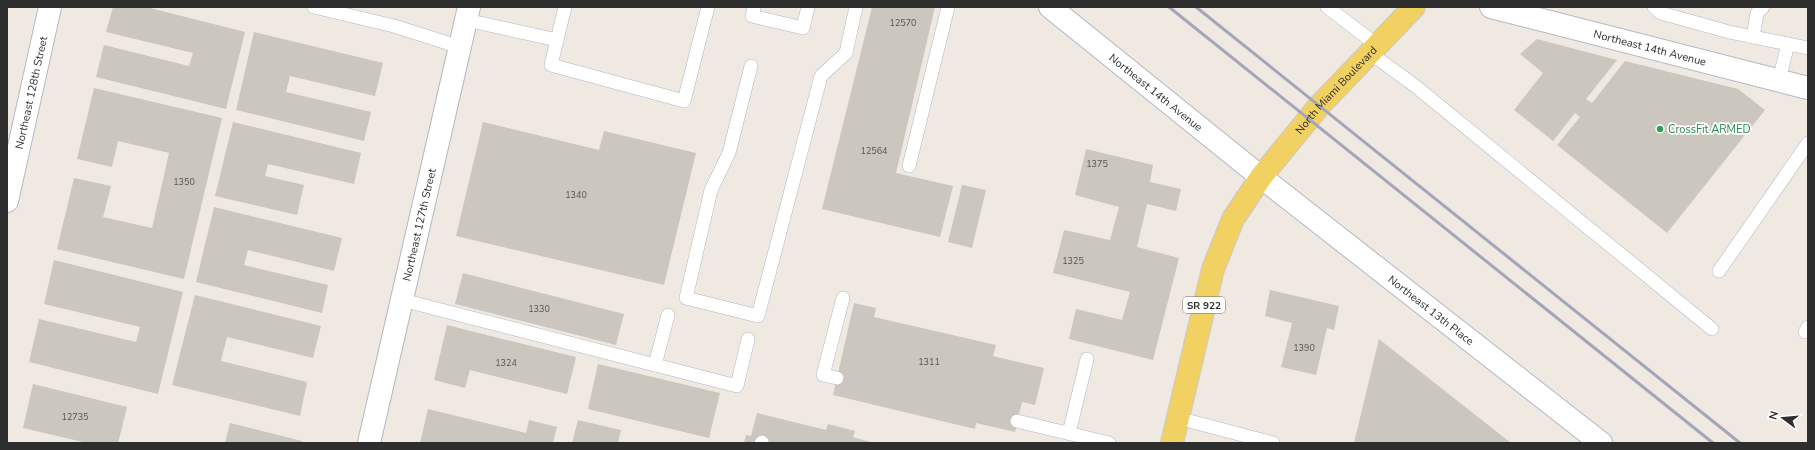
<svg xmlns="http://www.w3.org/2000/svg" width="1815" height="450" font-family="'Nunito Sans',sans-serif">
  <rect width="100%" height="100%" fill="#efe9e1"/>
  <g fill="#cbc7bf">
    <path d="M113,7H146L245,32L226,109L96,77L104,45L189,66L193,53L106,32Z"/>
    <path d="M872,7H935L896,173L953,186L940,237L822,209Z"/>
    <path d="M254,32L383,63L375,96L290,76L286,92L371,112L364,141L236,110Z"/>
    <path d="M1537,39L1617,60L1586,99L1592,103L1625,61L1738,89L1765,110L1667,233L1557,145L1580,117L1575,113L1553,141L1514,110L1543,73L1520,54Z"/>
    <path d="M94,88L222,118L184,279L57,249L74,178L111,186L103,217L152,228L169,153L118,141L112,167L77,159Z"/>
    <path d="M233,122L361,153L354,184L268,164L265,176L304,185L297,215L215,196Z"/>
    <path d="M483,122L599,150L604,131L696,153L664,285L456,236Z"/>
    <path d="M1086,149L1153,165L1150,182L1181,189L1176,211L1147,204L1137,247L1179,258L1153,360L1069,339L1076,309L1122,320L1130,292L1053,273L1064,230L1110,240L1119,207L1075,195Z"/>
    <path d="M962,185L986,190L972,248L948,242Z"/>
    <path d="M214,207L342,238L334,271L248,250L244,265L328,285L322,313L196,282Z"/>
    <path d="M54,260L183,292L158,394L29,362L39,319L136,342L140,327L44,304Z"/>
    <path d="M463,273L624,314L616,345L455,304Z"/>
    <path d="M1270,290L1339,306L1334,330L1327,328L1316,375L1281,367L1292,323L1265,316Z"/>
    <path d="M195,295L321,326L313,358L227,337L221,361L307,382L300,416L172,385Z"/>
    <path d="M854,303L876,308L874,317L996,345L993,356L1044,368L1035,405L1022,402L1015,432L976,423L975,429L833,395Z"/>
    <path d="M447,325L576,357L567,394L470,370L465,388L434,380Z"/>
    <path d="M1379,339L1511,443H1354Z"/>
    <path d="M598,364L720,393L709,438L588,409Z"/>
    <path d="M33,384L127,407L118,443H87L23,428Z"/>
    <path d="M428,409L526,433L529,420L557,427L553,443H420Z"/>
    <path d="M757,413L826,430L828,424L855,431L853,437L874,443H744L746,435L751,436Z"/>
    <path d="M578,420L621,430L618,443H572Z"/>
    <path d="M230,423L302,441V443H225Z"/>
  </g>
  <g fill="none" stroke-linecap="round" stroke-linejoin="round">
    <g stroke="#b4b7c1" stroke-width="14">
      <g id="lane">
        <path d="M314,7L394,26L460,47"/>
        <path d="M754,7L752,16L803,28L808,7"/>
        <path d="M1327,7L1377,45"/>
        <path d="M1654,7L1661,13L1729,32L1808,48"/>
        <path d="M466,20L557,40L565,7"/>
        <path d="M1753,37L1757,13L1763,7"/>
        <path d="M557,40L551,65L684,101L708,7"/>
        <path d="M1370,53L1414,85L1712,329"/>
        <path d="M751,66L729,153L711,190L686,298L758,316L821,76L846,53L856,7"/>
        <path d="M1779,80L1788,44"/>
        <path d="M909,166L948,7"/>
        <path d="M1719,271L1808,143"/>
        <path d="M402,300L737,386L748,339"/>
        <path d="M1805,332L1808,327"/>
        <path d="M655,365L668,315"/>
        <path d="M837,378L823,375L843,298"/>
        <path d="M1178,418L1273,443"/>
        <path d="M1017,421L1109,443"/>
        <path d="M1069,433L1087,359"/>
        <path d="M761,443L762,442"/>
      </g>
    </g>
    <g stroke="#b4b7c1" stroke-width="24">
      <g id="street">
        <path id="s1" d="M1491,7L1808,88"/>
        <path id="s2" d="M1261,177L1601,443"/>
        <path id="s3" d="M7,201L50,7"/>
        <path id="s4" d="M369,443L469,7"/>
      </g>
    </g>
    <g stroke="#b4b7c1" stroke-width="24">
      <g id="secondary">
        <path id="s5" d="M1050,7L1261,177"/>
      </g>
    </g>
    <g stroke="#c9c9c9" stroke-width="24">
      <g id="primary">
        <path id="s6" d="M1172,443L1213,269L1233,219L1261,177L1319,106L1414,7"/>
      </g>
    </g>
    <use href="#lane" stroke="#fff" stroke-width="13"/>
    <use href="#street" stroke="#fff" stroke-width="22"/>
    <use href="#secondary" stroke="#fff" stroke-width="22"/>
    <use href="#primary" stroke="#f2d163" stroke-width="22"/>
    <g stroke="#a3a6b8" stroke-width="3">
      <path d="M1169,7L1713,443"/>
      <path d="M1196,7L1740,443"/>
    </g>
  </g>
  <circle fill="#2e9e5b" stroke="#fff" stroke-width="1.5" cx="1660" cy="129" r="4"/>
  <g text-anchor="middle" stroke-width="3.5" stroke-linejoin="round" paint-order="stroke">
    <g font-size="9" fill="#555452">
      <text x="903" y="26">12570</text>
      <text x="874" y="154">12564</text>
      <text x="1097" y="167">1375</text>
      <text x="184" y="185">1350</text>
      <text x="576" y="198">1340</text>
      <text x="1073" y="264">1325</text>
      <text x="539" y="312">1330</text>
      <text x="1304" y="351">1390</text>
      <text x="929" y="365">1311</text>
      <text x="506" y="366">1324</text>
      <text x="75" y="420">12735</text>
    </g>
    <rect fill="#fff" stroke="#6d6d6d" stroke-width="1" x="1183" y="297" width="42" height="16" rx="3"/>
    <g font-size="10" font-weight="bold" fill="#2e2e2e">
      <text x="1204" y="309">SR 922</text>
    </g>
    <g font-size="11" fill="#2e2e2e" stroke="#fff">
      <text dy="4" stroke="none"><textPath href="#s1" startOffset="164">Northeast 14th Avenue</textPath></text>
      <text dy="4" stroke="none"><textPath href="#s6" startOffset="398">North Miami Boulevard</textPath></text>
      <text dy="4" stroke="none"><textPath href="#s3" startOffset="111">Northeast 128th Street</textPath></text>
      <text dy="4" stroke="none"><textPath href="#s5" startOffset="136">Northeast 14th Avenue</textPath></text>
      <text dy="4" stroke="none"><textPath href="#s4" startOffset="224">Northeast 127th Street</textPath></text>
      <text dy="4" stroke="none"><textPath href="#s2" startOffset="216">Northeast 13th Place</textPath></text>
    </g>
    <g font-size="11" fill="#27864d" stroke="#fff" text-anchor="start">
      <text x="1668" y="133">CrossFit ARMED</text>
    </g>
  </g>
  <rect width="1815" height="450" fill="none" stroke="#2e2e2e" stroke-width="16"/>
  <g transform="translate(1783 418) rotate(286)" stroke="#ffffff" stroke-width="3" paint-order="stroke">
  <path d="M0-3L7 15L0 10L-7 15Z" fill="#2e2e2e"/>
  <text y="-6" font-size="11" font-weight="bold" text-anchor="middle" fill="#2e2e2e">N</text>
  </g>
</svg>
